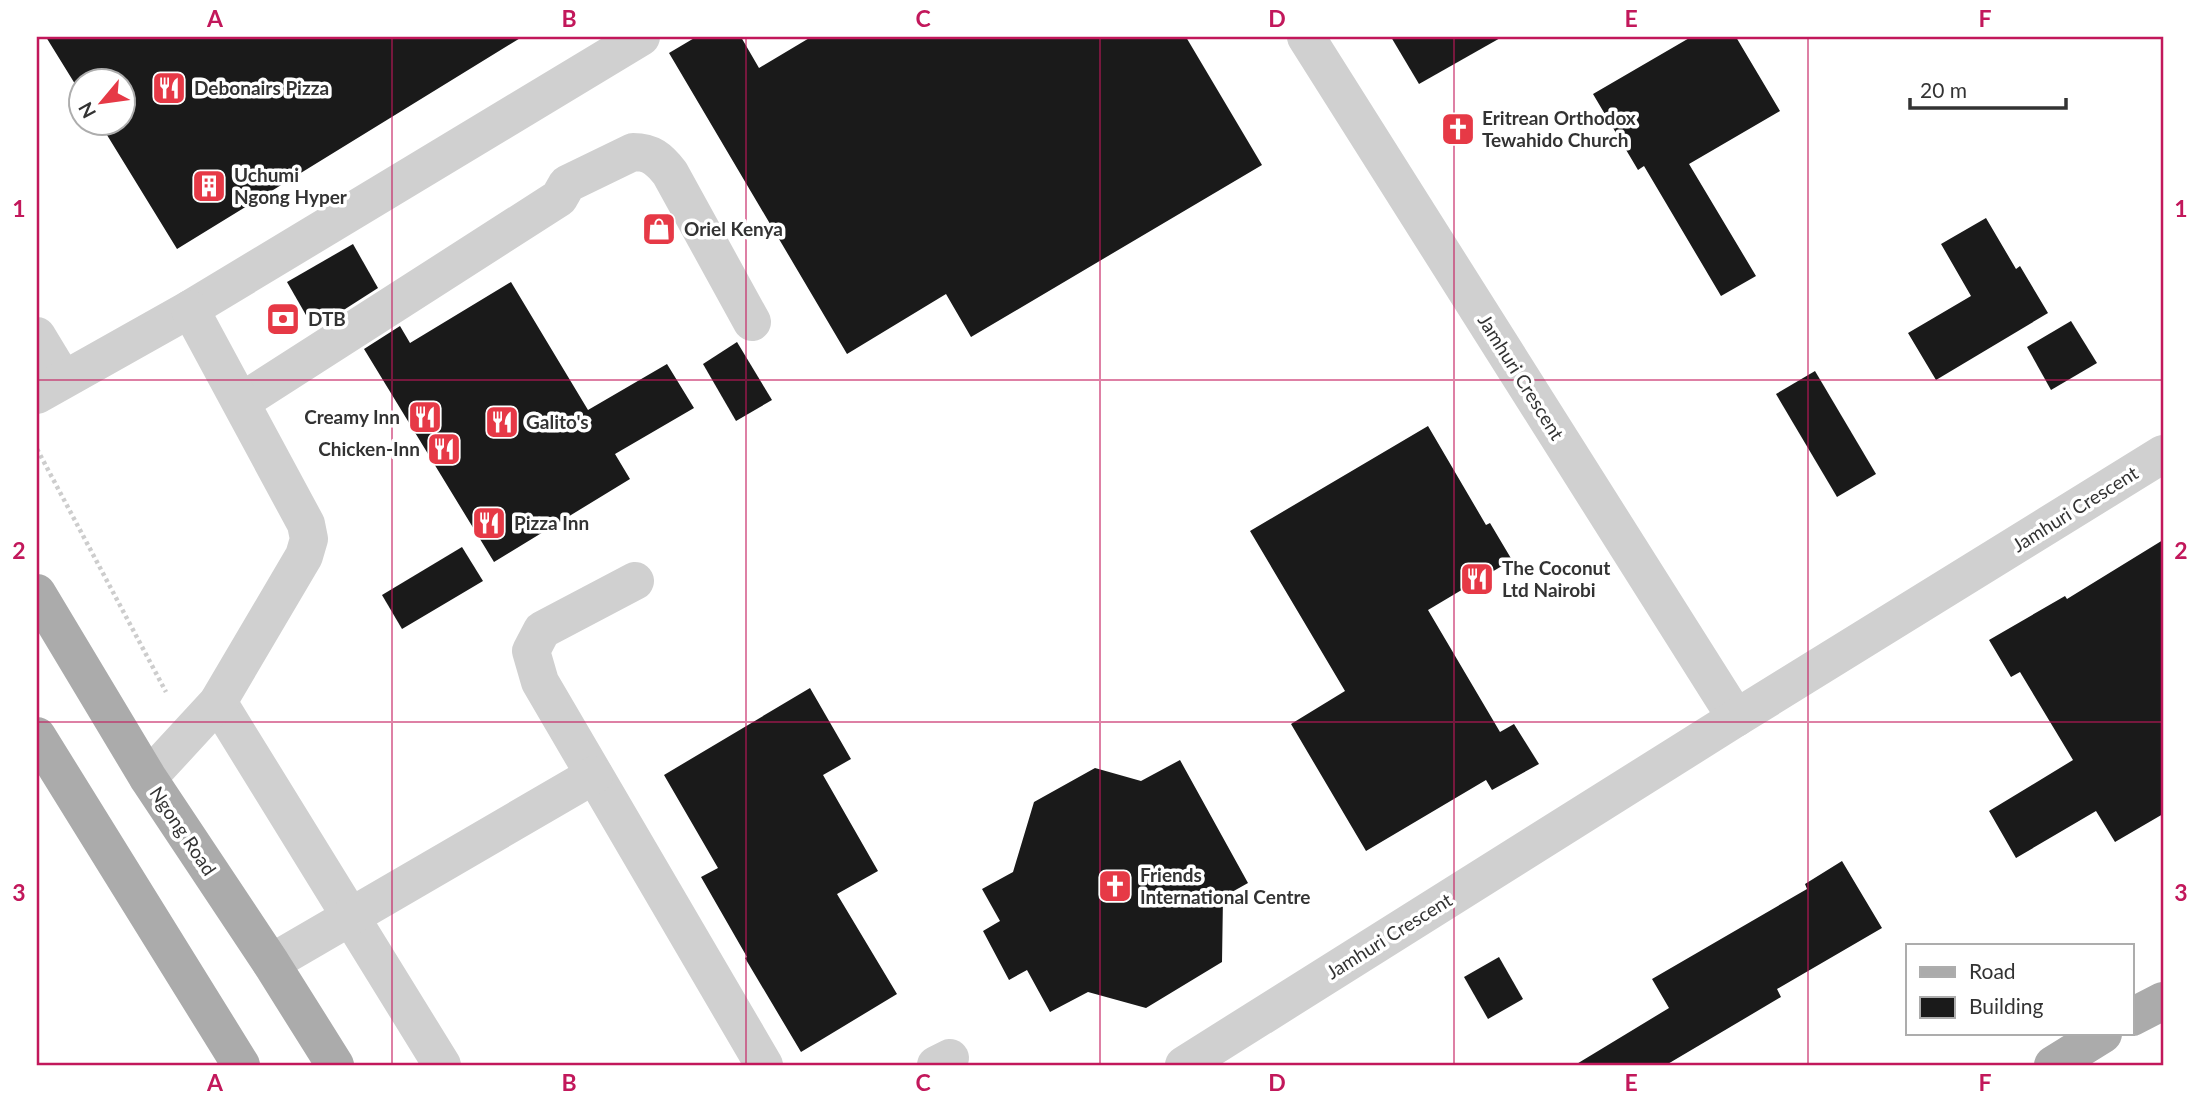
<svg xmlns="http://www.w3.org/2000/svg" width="2200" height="1102" font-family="Lato,sans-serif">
  <rect width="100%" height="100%" fill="#fff"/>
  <g fill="#1a1a1a">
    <path d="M46,37H522L177,249L99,122H122V80H80V92Z"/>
    <path d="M696,37H741L759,68L811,37H1186L1262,165L971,337L946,294L847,354L669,53Z"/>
    <path d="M1391,37H1502L1419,84Z"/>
    <path d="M1691,37H1736L1780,111L1689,164L1756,276L1721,296L1644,166L1638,170L1593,94Z"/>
    <path d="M1986,218L2016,269L2020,266L2048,313L1936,380L1908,333L1971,296L1941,244Z"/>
    <path d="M353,244L378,288L314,329L287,282Z"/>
    <path d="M511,282L588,410L667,364L694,408L615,454L630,479L494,562L364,349L400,326L410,343Z"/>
    <path d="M2071,321L2097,363L2051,390L2027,347Z"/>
    <path d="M737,342L772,400L736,421L703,364Z"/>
    <path d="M1815,371L1876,474L1837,497L1776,394Z"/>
    <path d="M1428,426L1486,525L1490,523L1512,560L1428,610L1500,732L1514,724L1539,764L1492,790L1486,780L1366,851L1291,724L1345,691L1250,531Z"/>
    <path d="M2163,540V814L2115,842L2096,811L2016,858L1989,811L2073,760L2020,672L2011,677L1989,640L2065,596L2067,599Z"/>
    <path d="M462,547L483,581L402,629L382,595Z"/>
    <path d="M810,688L851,759L823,775L878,871L837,894L897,994L801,1052L745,958L747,957L701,877L718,868L664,775Z"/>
    <path d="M1180,760L1248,883L1223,897L1222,962L1146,1008L1088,992L1050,1012L1027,970L1009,980L983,931L1000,921L982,889L1013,872L1034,802L1095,768L1141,781Z"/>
    <path d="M1842,861L1882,928L1777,989L1781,997L1666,1065H1575L1669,1008L1652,979L1807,889L1805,884Z"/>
    <path d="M1499,957L1523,999L1488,1019L1464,977Z"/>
  </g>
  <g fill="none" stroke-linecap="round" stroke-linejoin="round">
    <path stroke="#cdcdcd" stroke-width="4.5" stroke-dasharray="3.5 3.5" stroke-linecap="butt" d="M37,449L166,692"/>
    <g stroke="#d0d0d0" stroke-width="38">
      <path d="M1306,37L1736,718"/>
      <path d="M37,336L63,379"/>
      <path d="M37,395L190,309L641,37"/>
      <path d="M241,402L559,198L567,184L633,152C651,152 659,159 670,173L752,322"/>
      <path d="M635,581L542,630L531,651L540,682L764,1065"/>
      <path d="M218,702L442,1065"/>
      <path d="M148,778L218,702L304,556L309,539L306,524L190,309"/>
      <path d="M271,963L594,775"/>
      <path d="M936,1065L950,1058"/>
      <path d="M1184,1065L1736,718L2163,454"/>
    </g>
    <g stroke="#ababab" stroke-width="38">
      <path d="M37,593L148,778L271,963L335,1065"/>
      <path d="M37,736L241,1065"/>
      <path d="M2132,1017L2163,1001"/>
      <path d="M2053,1065L2103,1034"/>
    </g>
  </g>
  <path fill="none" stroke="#c2185b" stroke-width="2" stroke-opacity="0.55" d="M392,37V1065M746,37V1065M1100,37V1065M1454,37V1065M1808,37V1065M37,380H2163M37,722H2163"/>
  <defs>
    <g id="restaurant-square" transform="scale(1.75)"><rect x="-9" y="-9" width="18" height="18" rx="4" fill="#e63946" stroke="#fff"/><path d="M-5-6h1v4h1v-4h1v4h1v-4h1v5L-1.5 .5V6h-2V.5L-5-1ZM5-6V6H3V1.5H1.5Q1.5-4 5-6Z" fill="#fff"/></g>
    <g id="church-square" transform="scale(1.75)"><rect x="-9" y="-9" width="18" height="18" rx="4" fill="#e63946" stroke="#fff"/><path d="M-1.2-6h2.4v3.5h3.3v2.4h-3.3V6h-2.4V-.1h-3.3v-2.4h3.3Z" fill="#fff"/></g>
    <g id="building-square" transform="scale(1.75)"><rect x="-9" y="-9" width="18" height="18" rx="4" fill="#e63946" stroke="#fff"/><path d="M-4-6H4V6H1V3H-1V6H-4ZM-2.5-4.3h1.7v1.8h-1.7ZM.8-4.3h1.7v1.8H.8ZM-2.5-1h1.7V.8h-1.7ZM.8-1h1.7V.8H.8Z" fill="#fff"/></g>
    <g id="shop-square" transform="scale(1.75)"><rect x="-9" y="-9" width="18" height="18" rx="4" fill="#e63946" stroke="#fff"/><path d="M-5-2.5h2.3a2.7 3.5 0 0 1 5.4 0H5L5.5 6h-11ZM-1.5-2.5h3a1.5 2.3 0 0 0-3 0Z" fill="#fff"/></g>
    <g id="bank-square" transform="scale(1.75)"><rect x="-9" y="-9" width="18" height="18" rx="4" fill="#e63946" stroke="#fff"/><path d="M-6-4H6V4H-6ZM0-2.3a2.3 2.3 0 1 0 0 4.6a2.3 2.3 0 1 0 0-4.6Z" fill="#fff"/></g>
  </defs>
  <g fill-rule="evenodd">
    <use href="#restaurant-square" x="169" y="88"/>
    <use href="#church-square" x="1458" y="129"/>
    <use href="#building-square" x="209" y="186"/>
    <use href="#shop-square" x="659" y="229"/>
    <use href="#bank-square" x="283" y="319"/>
    <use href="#restaurant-square" x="425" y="417"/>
    <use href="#restaurant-square" x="502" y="422"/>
    <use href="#restaurant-square" x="444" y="449"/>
    <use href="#restaurant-square" x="489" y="523"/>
    <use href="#restaurant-square" x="1477" y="579"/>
    <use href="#church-square" x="1115" y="886"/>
  </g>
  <g text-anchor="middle" stroke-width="7" stroke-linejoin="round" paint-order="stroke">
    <g font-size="19" font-weight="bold" fill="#333" stroke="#fff" text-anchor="start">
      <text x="194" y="95">Debonairs Pizza</text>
      <text x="1482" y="125">Eritrean Orthodox<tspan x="1482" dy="22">Tewahido Church</tspan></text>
      <text x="234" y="182">Uchumi<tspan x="234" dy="22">Ngong Hyper</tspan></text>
      <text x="684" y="236">Oriel Kenya</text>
      <text x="308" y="326">DTB</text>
      <text x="400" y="424" text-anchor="end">Creamy Inn</text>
      <text x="526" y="429">Galito's</text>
      <text x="420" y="456" text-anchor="end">Chicken-Inn</text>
      <text x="514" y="530">Pizza Inn</text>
      <text x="1502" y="575">The Coconut<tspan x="1502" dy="22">Ltd Nairobi</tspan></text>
      <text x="1140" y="882">Friends<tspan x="1140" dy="22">International Centre</tspan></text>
    </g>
    <g font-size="19" fill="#333" stroke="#fff">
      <text transform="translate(1521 377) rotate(58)" y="7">Jamhuri Crescent</text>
      <text transform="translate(2075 509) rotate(-32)" y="7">Jamhuri Crescent</text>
      <text transform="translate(183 831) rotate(56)" y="7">Ngong Road</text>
      <text transform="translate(1389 936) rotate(-32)" y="7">Jamhuri Crescent</text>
    </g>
  </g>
  <rect width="2200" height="1102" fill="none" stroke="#ffffff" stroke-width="77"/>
  <rect x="1906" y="944" width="228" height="91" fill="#ffffff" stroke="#adadad" stroke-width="2"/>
  <rect x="1920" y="967" width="35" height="10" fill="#ababab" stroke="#adadad" stroke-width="2"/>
  <text x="1969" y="979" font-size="21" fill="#333333">Road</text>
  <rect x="1920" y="997" width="35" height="21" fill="#1a1a1a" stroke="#adadad" stroke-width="2"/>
  <text x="1969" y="1014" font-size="21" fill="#333333">Building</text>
  <g transform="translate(102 102) rotate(241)"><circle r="33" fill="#ffffff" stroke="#adadad" stroke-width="2"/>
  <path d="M0-5L12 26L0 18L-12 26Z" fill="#e63946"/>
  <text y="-10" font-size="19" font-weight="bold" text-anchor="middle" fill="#333333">N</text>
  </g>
  <path d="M1910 98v10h156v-10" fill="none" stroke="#333333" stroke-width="3.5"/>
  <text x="1920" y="98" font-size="21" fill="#333333" stroke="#ffffff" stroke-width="5" paint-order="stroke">20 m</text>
  <rect x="38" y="38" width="2124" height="1026" fill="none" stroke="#c2185b" stroke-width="2.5"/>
  <g font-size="23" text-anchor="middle" font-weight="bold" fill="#c2185b">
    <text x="215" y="27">A</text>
    <text x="569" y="27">B</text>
    <text x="923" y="27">C</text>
    <text x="1277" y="27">D</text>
    <text x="1631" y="27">E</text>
    <text x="1985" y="27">F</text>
    <text x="19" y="217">1</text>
    <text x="2181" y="217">1</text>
    <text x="19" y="559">2</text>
    <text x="2181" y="559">2</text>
    <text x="19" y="901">3</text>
    <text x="2181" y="901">3</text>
    <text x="215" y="1091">A</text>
    <text x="569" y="1091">B</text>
    <text x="923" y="1091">C</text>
    <text x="1277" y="1091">D</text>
    <text x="1631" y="1091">E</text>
    <text x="1985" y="1091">F</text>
  </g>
</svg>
